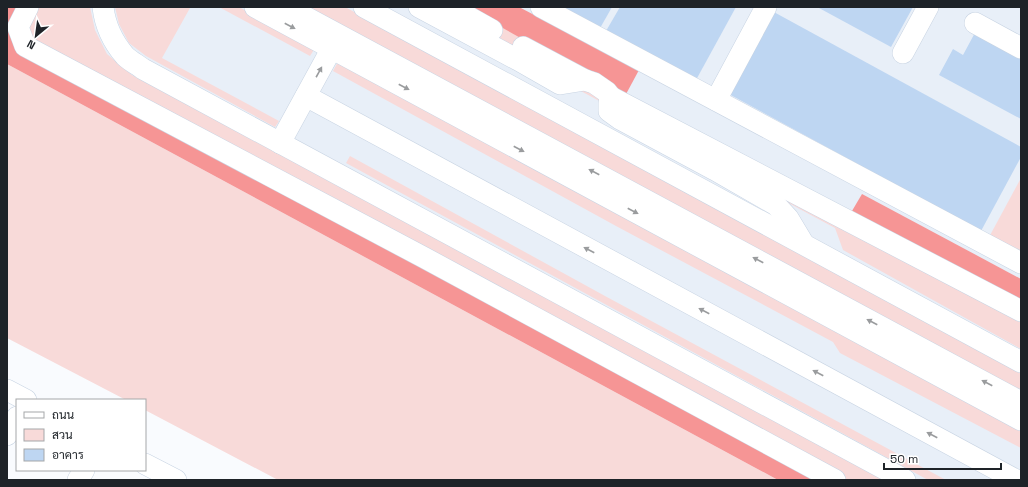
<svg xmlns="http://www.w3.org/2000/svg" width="1028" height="487" font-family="'Space Grotesk',Sarabun,sans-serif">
  <rect width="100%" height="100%" fill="#f9fbfe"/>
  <path fill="#e8eff8" d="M7,7H1021V480H778L7,64Z"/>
  <g fill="#f8dad9">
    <path d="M36,7H90L95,30L107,54L132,75L887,480H818L15,46Z"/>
    <path d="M115,7H194L190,8L162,58L279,121L275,127L146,56L129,43L119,24Z"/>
    <path d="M219,7H239L315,48L310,56Z"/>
    <path d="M303,7H345L1021,371V393Z"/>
    <path d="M425,7H465L1021,306V349L843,250L835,228Z"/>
    <path d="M339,60L1021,430V448L840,353L833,342L616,226L333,71Z"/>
    <path d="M7,64L778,480H278L145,410V400H126L7,338Z"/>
    <path d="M350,156L605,296L946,480H928L346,163Z"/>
    <path d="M1021,178V257L988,239Z"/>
  </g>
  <g fill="#f69595">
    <path d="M7,7H36L15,46L818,480H778L7,64Z"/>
    <path d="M465,7H519L639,70L625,96Z"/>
    <path d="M862,194L1021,279V306L849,216Z"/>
  </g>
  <g fill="#bed6f2">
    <path d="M558,7H612L599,30Z"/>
    <path d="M620,7H736L696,80L606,31Z"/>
    <path d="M820,7H913L891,47L819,8Z"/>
    <path d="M772,11L1021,147V157L981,231L727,93Z"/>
    <path d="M977,29L1021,53V119L939,75L953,49L963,55Z"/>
  </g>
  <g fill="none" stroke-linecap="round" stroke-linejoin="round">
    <g stroke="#c8d4e3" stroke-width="22">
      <g id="minor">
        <path d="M28,7L18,27L25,46L423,257L835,480"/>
        <path d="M103,7C105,25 113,42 125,56C130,61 138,65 143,69L905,480"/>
        <path d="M255,7L1021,420"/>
        <path d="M287,7L1021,402"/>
        <path d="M364,7L1021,362"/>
        <path d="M419,7L518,60L560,84L585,80L594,83L607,92L611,97L609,103V111L620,119L715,170L776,205L788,218L803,243"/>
        <path d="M451,7L492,30"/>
        <path d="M541,7L1021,263"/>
        <path d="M975,23L1021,48"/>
        <path d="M523,47L585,80"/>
        <path d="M903,53L928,7"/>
        <path d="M306,96L1016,480"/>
        <path d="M611,97L1021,311"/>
        <path d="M716,100L766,7"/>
        <path d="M280,143L332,48"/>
        <path d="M7,390L26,400"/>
        <path d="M7,435L17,417"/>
        <path d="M145,464L176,480"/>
        <path d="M78,480L84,470"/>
      </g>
    </g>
    <use href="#minor" stroke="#fff" stroke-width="21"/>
  </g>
  <defs><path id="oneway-solid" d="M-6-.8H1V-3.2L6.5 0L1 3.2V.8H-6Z"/></defs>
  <g fill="#9a9c9e">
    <use href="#oneway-solid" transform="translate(290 26) rotate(28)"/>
    <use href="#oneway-solid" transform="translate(319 72) rotate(-61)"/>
    <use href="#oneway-solid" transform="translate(404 87) rotate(28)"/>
    <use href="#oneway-solid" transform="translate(519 149) rotate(28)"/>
    <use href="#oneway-solid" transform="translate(594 172) rotate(-152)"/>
    <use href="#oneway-solid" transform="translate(633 211) rotate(28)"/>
    <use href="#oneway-solid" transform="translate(589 250) rotate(-152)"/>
    <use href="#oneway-solid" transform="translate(758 260) rotate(-152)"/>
    <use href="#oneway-solid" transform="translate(704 311) rotate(-152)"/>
    <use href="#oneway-solid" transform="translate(872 322) rotate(-152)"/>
    <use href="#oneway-solid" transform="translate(818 373) rotate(-152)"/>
    <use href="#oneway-solid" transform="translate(987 383) rotate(-152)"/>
    <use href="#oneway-solid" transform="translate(932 435) rotate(-152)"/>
  </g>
  <rect width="1028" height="487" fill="none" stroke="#1e2328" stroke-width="16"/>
  <rect x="16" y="399" width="130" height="72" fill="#ffffff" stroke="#a5a7a9"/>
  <rect x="24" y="412" width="20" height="6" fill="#ffffff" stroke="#a5a7a9"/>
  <text x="52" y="419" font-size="12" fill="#1e2328">ถนน</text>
  <rect x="24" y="429" width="20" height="12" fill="#f8dad9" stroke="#a5a7a9"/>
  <text x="52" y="439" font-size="12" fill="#1e2328">สวน</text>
  <rect x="24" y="449" width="20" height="12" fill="#bed6f2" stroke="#a5a7a9"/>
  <text x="52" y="459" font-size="12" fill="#1e2328">อาคาร</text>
  <g transform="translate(36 36) rotate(209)" stroke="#ffffff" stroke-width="3" paint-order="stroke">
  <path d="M0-3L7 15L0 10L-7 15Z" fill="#1e2328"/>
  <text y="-6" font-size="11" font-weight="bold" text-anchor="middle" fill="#1e2328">N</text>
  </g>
  <path d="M884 463v6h117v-6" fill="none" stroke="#1e2328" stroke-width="2"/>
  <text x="890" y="463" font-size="12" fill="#1e2328" stroke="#ffffff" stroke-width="3" paint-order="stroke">50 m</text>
</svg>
